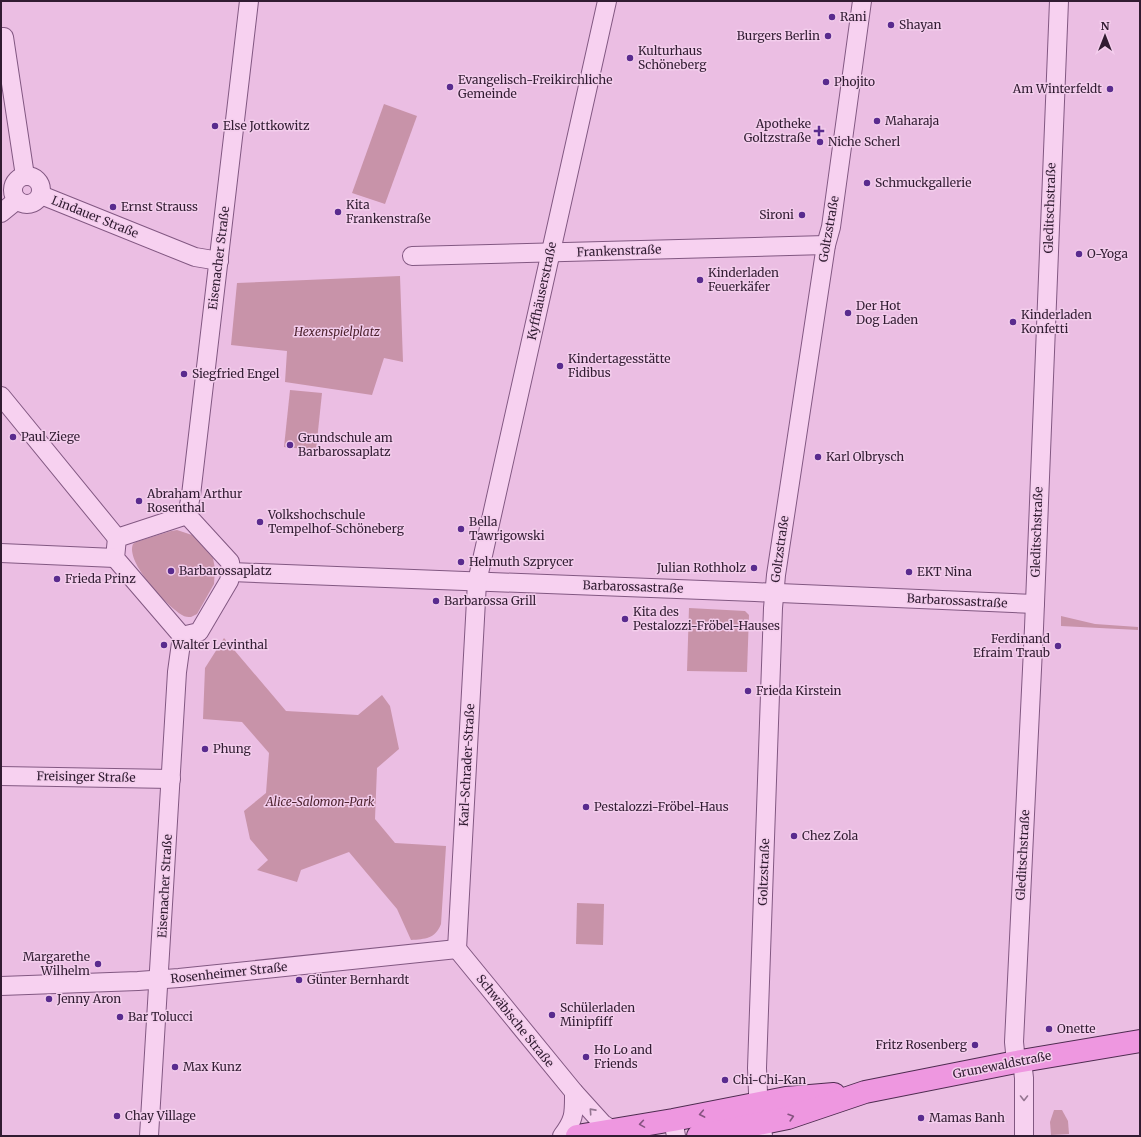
<svg xmlns="http://www.w3.org/2000/svg" width="1141" height="1137" font-family="Merriweather,serif">
  <rect width="100%" height="100%" fill="#ebbee3"/>
  <g fill="#c893a9">
    <path d="M384,104L417,116L385,204L352,193Z"/>
    <path d="M400,276L403,362L384,358L372,395L285,382L287,351L231,345L237,283Z"/>
    <path d="M290,390L322,393L316,450L284,447Z"/>
    <path d="M177,530L192,535L196,539L213,558L215,569L214,584L197,614L191,617C188,617 185,617 182,615C167,606 125,562 133,544L136,542L171,531Z"/>
    <path d="M689,608L745,611L749,615L747,672L687,671Z"/>
    <path d="M1061,616L1095,624L1138,627V630L1061,626Z"/>
    <path d="M224,638L286,711L358,715L382,695L390,706L399,749L377,768L375,819L395,843L446,846L441,924C435,939 425,939 411,940L397,909L349,852L301,870L297,882L257,870L268,860L250,839L244,811L266,793L269,753L242,722L203,719L205,668Z"/>
    <path d="M577,903L604,904L603,945L576,944Z"/>
    <path d="M1054,1110H1062L1068,1121L1069,1134L1051,1135L1050,1122Z"/>
  </g>
  <g fill="none" stroke-linecap="round" stroke-linejoin="round">
    <g stroke="#825882" stroke-width="20">
      <g id="minor">
        <path d="M4,37L25,176"/>
        <circle cx="27" cy="190" r="14"/>
        <path d="M41,195L195,257L219,261"/>
        <path d="M1,213L17,200"/>
        <path d="M412,256L826,245"/>
        <path d="M1,396L117,538"/>
        <path d="M187,515L191,495L249,1"/>
        <path d="M187,515L230,562L231,572L229,581L199,632L182,636L115,558L117,538Z"/>
        <path d="M1,553L115,558"/>
        <path d="M231,572L755,592L1035,604"/>
        <path d="M1,776L171,779"/>
        <path d="M457,949L477,582L607,1"/>
        <path d="M457,949L574,1092L603,1124L611,1129"/>
        <path d="M1,986L138,981L179,978L457,949"/>
        <path d="M1022,1061L1024,1078V1136"/>
        <path d="M1016,1062L1014,1042L1034,628L1059,1"/>
        <path d="M673,1120L676,1136"/>
        <path d="M149,1136L177,672L182,636"/>
        <path d="M562,1136C575,1119 574,1113 574,1092"/>
        <path d="M763,1136L758,1093L757,1068L773,608L776,575L826,245L831,227L862,1"/>
      </g>
    </g>
    <g stroke="#4e2c50" stroke-width="24">
      <g id="major">
        <path d="M577,1136L673,1120L786,1098L834,1094"/>
        <path d="M698,1136L788,1118L865,1092L1016,1062L1140,1041"/>
      </g>
    </g>
    <use href="#minor" stroke="#f7d1f0" stroke-width="18"/>
    <use href="#major" stroke="#ee97e0" stroke-width="22"/>
  </g>
  <defs><path id="oneway-chevron" d="M-2-3.5L2.5 0L-2 3.5" fill="none" stroke-width="1.6" stroke-linecap="round" stroke-linejoin="round"/></defs>
  <g stroke="#947691">
    <use href="#oneway-chevron" transform="translate(1024 1098) rotate(90)"/>
    <use href="#oneway-chevron" transform="translate(592 1111) rotate(-132)"/>
  </g>
  <g stroke="#865380">
    <use href="#oneway-chevron" transform="translate(702 1114) rotate(169)"/>
    <use href="#oneway-chevron" transform="translate(791 1117) rotate(-17)"/>
    <use href="#oneway-chevron" transform="translate(642 1124) rotate(171)"/>
  </g>
  <g fill="#592b8e" stroke="#f3cdec" stroke-width="1.5">
    <circle cx="832" cy="17" r="4"/>
    <circle cx="891" cy="25" r="4"/>
    <circle cx="828" cy="36" r="4"/>
    <circle cx="630" cy="58" r="4"/>
    <circle cx="826" cy="82" r="4"/>
    <circle cx="450" cy="87" r="4"/>
    <circle cx="1110" cy="89" r="4"/>
    <circle cx="877" cy="121" r="4"/>
    <circle cx="215" cy="126" r="4"/>
    <path d="M817 125h4v4h4v4h-4v4h-4v-4h-4v-4h4z"/>
    <circle cx="820" cy="142" r="4"/>
    <circle cx="867" cy="183" r="4"/>
    <circle cx="113" cy="207" r="4"/>
    <circle cx="338" cy="212" r="4"/>
    <circle cx="802" cy="215" r="4"/>
    <circle cx="1079" cy="254" r="4"/>
    <circle cx="700" cy="280" r="4"/>
    <circle cx="848" cy="313" r="4"/>
    <circle cx="1013" cy="322" r="4"/>
    <circle cx="560" cy="366" r="4"/>
    <circle cx="184" cy="374" r="4"/>
    <circle cx="13" cy="437" r="4"/>
    <circle cx="290" cy="445" r="4"/>
    <circle cx="818" cy="457" r="4"/>
    <circle cx="139" cy="501" r="4"/>
    <circle cx="260" cy="522" r="4"/>
    <circle cx="461" cy="529" r="4"/>
    <circle cx="461" cy="562" r="4"/>
    <circle cx="754" cy="568" r="4"/>
    <circle cx="171" cy="571" r="4"/>
    <circle cx="909" cy="572" r="4"/>
    <circle cx="57" cy="579" r="4"/>
    <circle cx="436" cy="601" r="4"/>
    <circle cx="625" cy="619" r="4"/>
    <circle cx="164" cy="645" r="4"/>
    <circle cx="1058" cy="646" r="4"/>
    <circle cx="748" cy="691" r="4"/>
    <circle cx="205" cy="749" r="4"/>
    <circle cx="586" cy="807" r="4"/>
    <circle cx="794" cy="836" r="4"/>
    <circle cx="98" cy="964" r="4"/>
    <circle cx="299" cy="980" r="4"/>
    <circle cx="49" cy="999" r="4"/>
    <circle cx="552" cy="1015" r="4"/>
    <circle cx="120" cy="1017" r="4"/>
    <circle cx="1049" cy="1029" r="4"/>
    <circle cx="975" cy="1045" r="4"/>
    <circle cx="586" cy="1057" r="4"/>
    <circle cx="175" cy="1067" r="4"/>
    <circle cx="725" cy="1080" r="4"/>
    <circle cx="117" cy="1116" r="4"/>
    <circle cx="921" cy="1118" r="4"/>
  </g>
  <g text-anchor="middle" stroke-width="3" stroke-linejoin="round" paint-order="stroke">
    <g font-size="12" fill="#311c32" stroke="#f3cdec" text-anchor="start">
      <text x="840" y="21">Rani</text>
      <text x="899" y="29">Shayan</text>
      <text x="820" y="40" text-anchor="end">Burgers Berlin</text>
      <text x="638" y="55">Kulturhaus<tspan x="638" dy="14">Schöneberg</tspan></text>
      <text x="458" y="84">Evangelisch-Freikirchliche<tspan x="458" dy="14">Gemeinde</tspan></text>
      <text x="834" y="86">Phojito</text>
      <text x="1102" y="93" text-anchor="end">Am Winterfeldt</text>
      <text x="885" y="125">Maharaja</text>
      <text x="811" y="128" text-anchor="end">Apotheke<tspan x="811" dy="14">Goltzstraße</tspan></text>
      <text x="223" y="130">Else Jottkowitz</text>
      <text x="828" y="146">Niche Scherl</text>
      <text x="875" y="187">Schmuckgallerie</text>
      <text x="346" y="209">Kita<tspan x="346" dy="14">Frankenstraße</tspan></text>
      <text x="121" y="211">Ernst Strauss</text>
      <text x="794" y="219" text-anchor="end">Sironi</text>
      <text x="1087" y="258">O-Yoga</text>
      <text x="708" y="277">Kinderladen<tspan x="708" dy="14">Feuerkäfer</tspan></text>
      <text x="856" y="310">Der Hot<tspan x="856" dy="14">Dog Laden</tspan></text>
      <text x="1021" y="319">Kinderladen<tspan x="1021" dy="14">Konfetti</tspan></text>
      <text x="568" y="363">Kindertagesstätte<tspan x="568" dy="14">Fidibus</tspan></text>
      <text x="192" y="378">Siegfried Engel</text>
      <text x="21" y="441">Paul Ziege</text>
      <text x="298" y="442">Grundschule am<tspan x="298" dy="14">Barbarossaplatz</tspan></text>
      <text x="826" y="461">Karl Olbrysch</text>
      <text x="147" y="498">Abraham Arthur<tspan x="147" dy="14">Rosenthal</tspan></text>
      <text x="268" y="519">Volkshochschule<tspan x="268" dy="14">Tempelhof-Schöneberg</tspan></text>
      <text x="469" y="526">Bella<tspan x="469" dy="14">Tawrigowski</tspan></text>
      <text x="469" y="566">Helmuth Szprycer</text>
      <text x="746" y="572" text-anchor="end">Julian Rothholz</text>
      <text x="179" y="575">Barbarossaplatz</text>
      <text x="917" y="576">EKT Nina</text>
      <text x="65" y="583">Frieda Prinz</text>
      <text x="444" y="605">Barbarossa Grill</text>
      <text x="633" y="616">Kita des<tspan x="633" dy="14">Pestalozzi-Fröbel-Hauses</tspan></text>
      <text x="1050" y="643" text-anchor="end">Ferdinand<tspan x="1050" dy="14">Efraim Traub</tspan></text>
      <text x="172" y="649">Walter Levinthal</text>
      <text x="756" y="695">Frieda Kirstein</text>
      <text x="213" y="753">Phung</text>
      <text x="594" y="811">Pestalozzi-Fröbel-Haus</text>
      <text x="802" y="840">Chez Zola</text>
      <text x="90" y="961" text-anchor="end">Margarethe<tspan x="90" dy="14">Wilhelm</tspan></text>
      <text x="307" y="984">Günter Bernhardt</text>
      <text x="57" y="1003">Jenny Aron</text>
      <text x="560" y="1012">Schülerladen<tspan x="560" dy="14">Minipfiff</tspan></text>
      <text x="128" y="1021">Bar Tolucci</text>
      <text x="1057" y="1033">Onette</text>
      <text x="967" y="1049" text-anchor="end">Fritz Rosenberg</text>
      <text x="594" y="1054">Ho Lo and<tspan x="594" dy="14">Friends</tspan></text>
      <text x="183" y="1071">Max Kunz</text>
      <text x="733" y="1084">Chi-Chi-Kan</text>
      <text x="125" y="1120">Chay Village</text>
      <text x="929" y="1122">Mamas Banh</text>
    </g>
    <g font-size="12" fill="#311c32" stroke="#f3cdec">
      <text transform="translate(1050 208) rotate(-88)" y="4">Gleditschstraße</text>
      <text transform="translate(95 217) rotate(22)" y="4">Lindauer Straße</text>
      <text transform="translate(829 229) rotate(-80)" y="4">Goltzstraße</text>
      <text transform="translate(619 251) rotate(-2)" y="4">Frankenstraße</text>
      <text transform="translate(219 258) rotate(-83)" y="4">Eisenacher Straße</text>
      <text transform="translate(542 291) rotate(-78)" y="4">Kyffhäuserstraße</text>
      <text transform="translate(1037 532) rotate(-88)" y="4">Gleditschstraße</text>
      <text transform="translate(780 549) rotate(-82)" y="4">Goltzstraße</text>
      <text transform="translate(633 587) rotate(2)" y="4">Barbarossastraße</text>
      <text transform="translate(957 601) rotate(3)" y="4">Barbarossastraße</text>
      <text transform="translate(467 765) rotate(-87)" y="4">Karl-Schrader-Straße</text>
      <text transform="translate(86 777) rotate(1)" y="4">Freisinger Straße</text>
      <text transform="translate(1023 855) rotate(-87)" y="4">Gleditschstraße</text>
      <text transform="translate(764 872) rotate(-88)" y="4">Goltzstraße</text>
      <text transform="translate(165 886) rotate(-87)" y="4">Eisenacher Straße</text>
      <text transform="translate(229 973) rotate(-6)" y="4">Rosenheimer Straße</text>
      <text transform="translate(515 1021) rotate(51)" y="4">Schwäbische Straße</text>
      <text transform="translate(1002 1065) rotate(-11)" y="4">Grunewaldstraße</text>
    </g>
    <g font-size="12" font-style="italic" fill="#4e232f" stroke="#f3cdec">
      <text x="337" y="336">Hexenspielplatz</text>
      <text x="320" y="806">Alice-Salomon-Park</text>
    </g>
  </g>
  <rect width="1141" height="1137" fill="none" stroke="#311c32" stroke-width="4"/>
  <g transform="translate(1105 36)" stroke="#f3cdec" stroke-width="3" paint-order="stroke">
  <path d="M0-3L7 15L0 10L-7 15Z" fill="#311c32"/>
  <text y="-6" font-size="11" font-weight="bold" text-anchor="middle" fill="#311c32">N</text>
  </g>
</svg>
